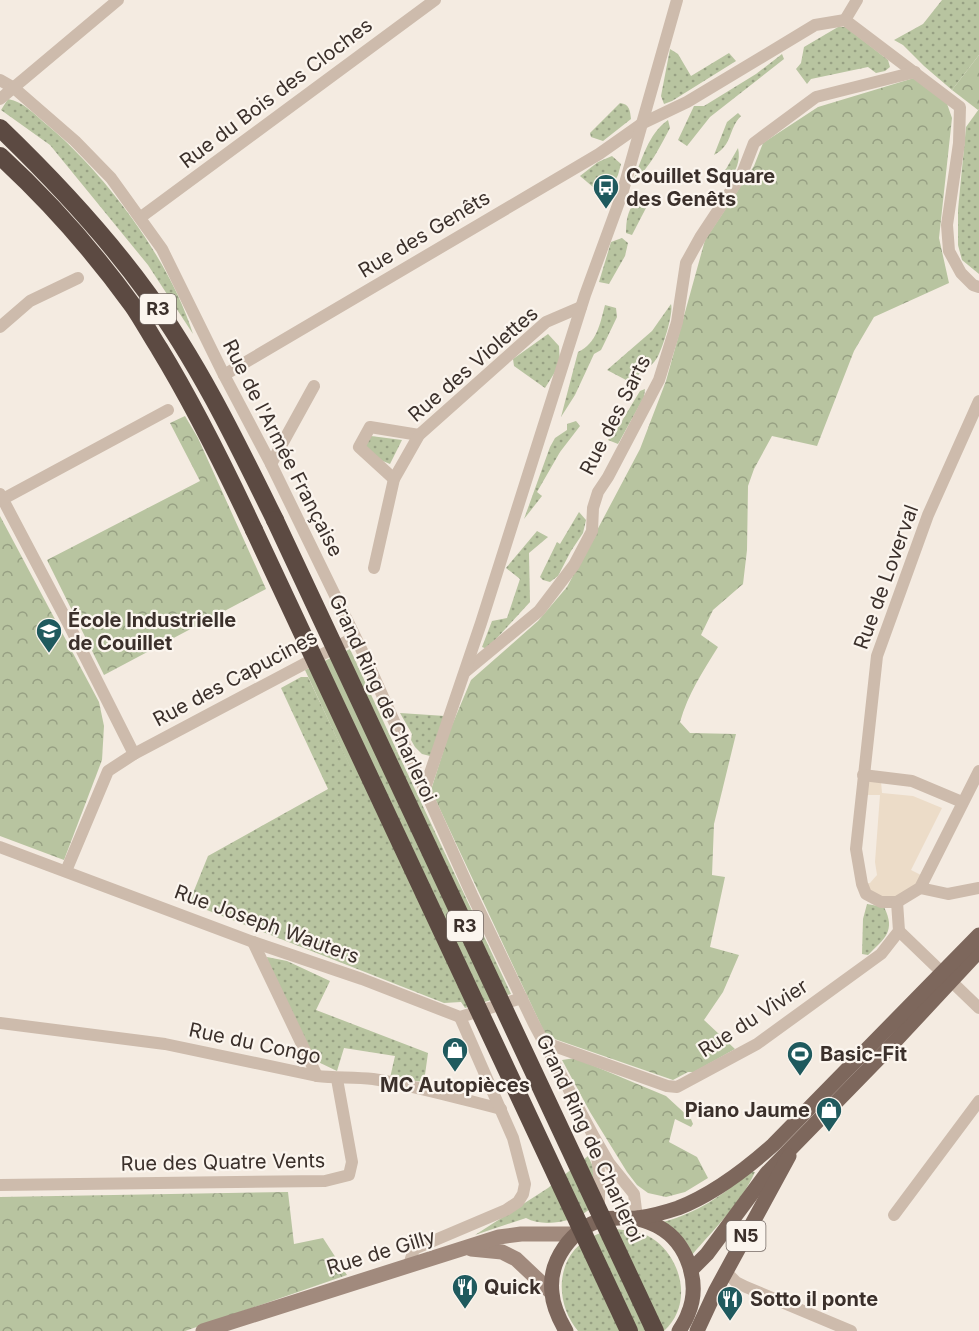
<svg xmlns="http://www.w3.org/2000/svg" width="979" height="1331" font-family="Inter,sans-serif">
  <defs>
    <pattern id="grass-dots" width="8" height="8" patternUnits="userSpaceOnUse" patternTransform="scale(1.5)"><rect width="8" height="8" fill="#b8c4a0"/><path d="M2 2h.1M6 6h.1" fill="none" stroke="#97a083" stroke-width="1.8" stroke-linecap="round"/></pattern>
    <pattern id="forest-crowns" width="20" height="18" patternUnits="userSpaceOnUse" patternTransform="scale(1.5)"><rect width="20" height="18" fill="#b8c4a0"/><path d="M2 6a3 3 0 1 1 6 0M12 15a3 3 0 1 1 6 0" fill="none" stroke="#97a083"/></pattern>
  </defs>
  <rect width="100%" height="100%" fill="#f4ebe1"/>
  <g fill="url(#grass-dots)">
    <path d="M942,0H979V55L952,90L924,66L903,45L894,40L923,24Z"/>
    <path d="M838,27H846L888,60L890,67L885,71L876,73L868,67L811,79L807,84L796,69L801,63L804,47Z"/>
    <path d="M670,49L678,54L691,76L729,53L736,61L672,101L664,104L661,96Z"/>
    <path d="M782,54L784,59L710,117L687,146L678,140L694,106H704L756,74Z"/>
    <path d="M8,99C24,102 34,114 46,124C105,173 170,260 193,334L148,265L50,145L1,110Z"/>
    <path d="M620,103C630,104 630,111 631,119L603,141L591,137L590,133Z"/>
    <path d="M979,109V274L962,260L958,245V210L966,127Z"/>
    <path d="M738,113L741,116C728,129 733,145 714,155L727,122Z"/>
    <path d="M668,120L670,128C659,148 651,167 633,181C642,160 648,134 668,120Z"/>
    <path d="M738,148C741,160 736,172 728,181L718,176L726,169Z"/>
    <path d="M612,156L621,164L618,175L606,198L580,176L598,162Z"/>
    <path d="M645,193L647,206L632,235L626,233C626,214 630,204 645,193Z"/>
    <path d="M622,238L628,243L625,256L609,284L599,282L611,242Z"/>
    <path d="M671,304C674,313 662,350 657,358C650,369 637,376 626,380L607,370L652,331Z"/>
    <path d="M605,305L616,308L617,317L604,344L601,350L594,354L575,395L561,417L578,352C597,343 600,324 605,305Z"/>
    <path d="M548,334L559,346L560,364L545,388L514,366L513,359Z"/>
    <path d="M645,389L644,397L618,444L608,440L617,429L640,391Z"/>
    <path d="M576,421L580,426L560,452L537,492L542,496L524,519L550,447L555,438L567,430V424Z"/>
    <path d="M371,436L402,440L390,464L378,459L362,447Z"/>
    <path d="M579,512L586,520L583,533L571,551L558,576L550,582L543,580L540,577L557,542L560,544Z"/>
    <path d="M537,531L548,537L529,553L530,602L487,649L482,647L492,621L507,618L520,579L506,568Z"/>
    <path d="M301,677H308L353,772L397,751L511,994L465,1008L461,1002L444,1003L189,903L208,856L328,789L281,688Z"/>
    <path d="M400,713L445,716L433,752L430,756L422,754L415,747L411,740L412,734Z"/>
    <path d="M867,904L884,907C896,931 885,938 868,955L862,954L863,919Z"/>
    <path d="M267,957L287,961L330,981L316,1010L428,1053L424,1082L390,1078L395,1056L344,1048L337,1071L314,1060L268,965Z"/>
    <path d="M588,1156L604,1190C600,1195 597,1202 593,1206C578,1222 544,1228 526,1218L475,1235L548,1188Z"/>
    <path d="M750,1171L755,1172C741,1203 714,1229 692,1255L687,1243L663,1222C697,1213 724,1195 750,1171Z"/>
    <path d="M616,1229C630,1231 645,1232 656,1241C683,1262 692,1306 664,1331H578C552,1300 556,1249 598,1234C604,1232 611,1231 616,1229Z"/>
  </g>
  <g fill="url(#forest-crowns)">
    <path d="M979,55V109L978,110L952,90Z"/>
    <path d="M914,78L944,95L952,118L939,238L949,283L874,317L854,351L817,446L772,436L754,469L748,486L747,550L743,584L713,610L701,635L718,647C703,671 688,694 680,722L690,733L736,734L714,824L712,875L725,877L710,947L739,955L723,992L704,1020L735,1049L694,1072H688L673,1080L546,1036L431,790L450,730L471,680L538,621L567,587L640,449L666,381L705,240L754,166L763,143L818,107Z"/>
    <path d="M185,416L198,438L266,589L104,675L47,560L200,481L170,423Z"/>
    <path d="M0,516L99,702L104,726L102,760L64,860L0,836Z"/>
    <path d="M575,1058L666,1096L691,1119L693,1124L691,1127L675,1119L669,1142L697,1157L708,1178L685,1192L666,1197L648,1193L637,1185L627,1172L590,1112L562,1060Z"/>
    <path d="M288,1192L294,1244L323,1238L347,1275L185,1331H0V1197Z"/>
  </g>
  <path fill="#b8c4a0" d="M350,649L397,751L353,773L305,670Z"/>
  <path fill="#ecdcc8" d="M863,775L881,781L882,793L913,796L942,808L911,870L925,877L920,887L881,902L862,884L870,883L877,875L875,862L880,795H861Z"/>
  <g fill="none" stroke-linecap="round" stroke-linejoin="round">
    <g stroke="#cdbbac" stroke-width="12">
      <path d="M845,20L857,0"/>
      <path d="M0,80L14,88L75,141L111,178L162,249L224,375L271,464L366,659L472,895L534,1024L594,1137L609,1163L634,1194L637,1218"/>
      <path d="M0,99L118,0"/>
      <path d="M141,217L435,0"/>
      <path d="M0,327L30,301L78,278"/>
      <path d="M224,375L599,154L643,123L687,102L815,25L845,20L960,107L959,143L947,225L949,251L961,273L973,285L979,287"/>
      <path d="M979,401L928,515L877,656L856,849L862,884L866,894L881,902H897L920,888L979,771"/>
      <path d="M271,464L314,386"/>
      <path d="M394,479L359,447L370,427L419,435"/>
      <path d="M0,494L68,623L134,754"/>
      <path d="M3,499L168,410"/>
      <path d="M374,568L394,479L419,435L546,322L581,307"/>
      <path d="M466,671L539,611L574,565L592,531L593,508L598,492L608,477L659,380L677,322L686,263L701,236L742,174L754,143L816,97L915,72"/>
      <path d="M863,775L912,781L962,802"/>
      <path d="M425,788L481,623L585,295L622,194L677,0"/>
      <path d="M0,847L253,942L362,979L460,1017L522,998"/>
      <path d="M66,871L108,771L134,754L355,637"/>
      <path d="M920,888L948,894L979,888"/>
      <path d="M899,931L979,1008"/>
      <path d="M253,942L317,1076"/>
      <path d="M0,1023L165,1044L317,1076C335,1078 354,1077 373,1079C416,1086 458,1098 501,1109"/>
      <path d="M543,1042L667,1086L677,1087L757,1044L881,954L899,931L897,902"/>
      <path d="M595,1141L599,1172V1205"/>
      <path d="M0,1185L325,1181L349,1175L352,1162L337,1079"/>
      <path d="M894,1215L979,1101"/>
      <path d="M409,1265L414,1249L506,1210L518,1202L523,1194L525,1184L513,1138L460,1017"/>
      <path d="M726,1272L736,1282L746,1287L851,1331"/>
    </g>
    <g stroke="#a18a7d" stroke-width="15">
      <path d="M471,1249L502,1252L516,1259L551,1292"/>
      <path d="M203,1331L499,1237L521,1234H576"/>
    </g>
    <g stroke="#7d675c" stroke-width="15">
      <path d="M637,1218C644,1221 652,1223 659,1227C688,1243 701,1284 688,1314C686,1320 682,1326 679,1331"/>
      <path d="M691,1270L707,1254L767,1173L886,1051L979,951"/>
      <path d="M566,1331C559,1319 553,1307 552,1293C548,1261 572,1228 602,1220C614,1216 626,1219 638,1218C651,1216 666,1212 678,1208C714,1194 745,1170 773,1145L979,935"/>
      <path d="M697,1331L716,1290L789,1156"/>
    </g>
    <g stroke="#5c4a42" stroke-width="18">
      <path d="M0,128C54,180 104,233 148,294C199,364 237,443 275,520"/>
      <path d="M0,156C49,201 94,252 133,306C142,319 150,334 159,348C195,407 225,468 254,530"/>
    </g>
    <g stroke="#5c4a42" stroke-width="18">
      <path d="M275,520L655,1331"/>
      <path d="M254,530L629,1331"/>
    </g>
  </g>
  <defs>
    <g id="bus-pin" transform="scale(1.35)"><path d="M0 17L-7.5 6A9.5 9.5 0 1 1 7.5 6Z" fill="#1f5a5e" stroke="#fbf5ee"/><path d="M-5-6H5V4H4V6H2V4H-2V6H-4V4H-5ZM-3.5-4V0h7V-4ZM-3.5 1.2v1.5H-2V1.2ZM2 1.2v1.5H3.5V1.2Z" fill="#fff"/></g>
    <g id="school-pin" transform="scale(1.35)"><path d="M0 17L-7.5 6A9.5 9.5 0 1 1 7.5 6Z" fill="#1f5a5e" stroke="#fbf5ee"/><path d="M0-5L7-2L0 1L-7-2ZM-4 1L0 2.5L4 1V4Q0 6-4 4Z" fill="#fff"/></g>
    <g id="shop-pin" transform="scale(1.35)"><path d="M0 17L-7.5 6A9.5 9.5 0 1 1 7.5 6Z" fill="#1f5a5e" stroke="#fbf5ee"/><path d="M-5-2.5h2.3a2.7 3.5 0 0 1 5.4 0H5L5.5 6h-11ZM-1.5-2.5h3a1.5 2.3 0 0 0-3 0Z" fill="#fff"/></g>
    <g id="stadium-pin" transform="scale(1.35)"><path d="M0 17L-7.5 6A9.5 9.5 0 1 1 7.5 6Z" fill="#1f5a5e" stroke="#fbf5ee"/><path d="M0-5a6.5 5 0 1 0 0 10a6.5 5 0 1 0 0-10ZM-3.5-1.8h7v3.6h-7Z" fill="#fff"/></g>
    <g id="restaurant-pin" transform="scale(1.35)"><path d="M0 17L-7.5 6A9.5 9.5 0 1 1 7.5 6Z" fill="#1f5a5e" stroke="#fbf5ee"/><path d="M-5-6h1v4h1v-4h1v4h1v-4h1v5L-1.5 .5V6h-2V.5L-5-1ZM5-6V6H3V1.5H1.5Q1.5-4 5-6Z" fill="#fff"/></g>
  </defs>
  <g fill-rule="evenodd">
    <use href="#bus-pin" x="606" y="187"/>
    <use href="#school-pin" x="49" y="631"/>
    <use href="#shop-pin" x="455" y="1050"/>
    <use href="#stadium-pin" x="800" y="1054"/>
    <use href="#shop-pin" x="829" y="1110"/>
    <use href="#restaurant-pin" x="465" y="1287"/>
    <use href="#restaurant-pin" x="730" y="1299"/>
  </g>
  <g text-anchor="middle" stroke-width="4.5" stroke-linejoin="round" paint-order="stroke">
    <g fill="#fbf5ee" stroke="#756b66" stroke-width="1.5">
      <rect x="140" y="294" width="36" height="30" rx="4.5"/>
      <rect x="447" y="911" width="36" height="30" rx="4.5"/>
      <rect x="726.5" y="1221" width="39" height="30" rx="4.5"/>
    </g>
    <g font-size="18" font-weight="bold" fill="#3b302b">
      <text x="158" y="315">R3</text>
      <text x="465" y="932">R3</text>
      <text x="746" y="1242">N5</text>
    </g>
    <g font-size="20" fill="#3b302b" stroke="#fbf5ee">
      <text transform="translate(276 93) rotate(-37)" y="7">Rue du Bois des Cloches</text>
      <text transform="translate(424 234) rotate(-31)" y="7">Rue des Genêts</text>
      <text transform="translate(473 364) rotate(-41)" y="7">Rue des Violettes</text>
      <text transform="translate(615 415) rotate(-63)" y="7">Rue des Sarts</text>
      <text transform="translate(283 448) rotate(63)" y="7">Rue de l'Armée Française</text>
      <text transform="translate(886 577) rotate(-70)" y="7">Rue de Loverval</text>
      <text transform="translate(235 678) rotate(-28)" y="7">Rue des Capucines</text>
      <text transform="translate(383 698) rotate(65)" y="7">Grand Ring de Charleroi</text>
      <text transform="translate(267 924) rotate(20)" y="7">Rue Joseph Wauters</text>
      <text transform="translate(753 1018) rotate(-33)" y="7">Rue du Vivier</text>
      <text transform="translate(255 1043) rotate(12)" y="7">Rue du Congo</text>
      <text transform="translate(590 1138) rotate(65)" y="7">Grand Ring de Charleroi</text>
      <text transform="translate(223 1162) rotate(-1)" y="7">Rue des Quatre Vents</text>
      <text transform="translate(381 1252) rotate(-17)" y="7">Rue de Gilly</text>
    </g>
    <g font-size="20" font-weight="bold" fill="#3b302b" stroke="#fbf5ee" text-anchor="start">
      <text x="626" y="183">Couillet Square<tspan x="626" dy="23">des Genêts</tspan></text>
      <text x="68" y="627">École Industrielle<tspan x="68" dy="23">de Couillet</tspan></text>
      <text x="820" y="1061">Basic-Fit</text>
      <text x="455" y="1092" text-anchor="middle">MC Autopièces</text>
      <text x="810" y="1117" text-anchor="end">Piano Jaume</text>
      <text x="484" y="1294">Quick</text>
      <text x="750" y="1306">Sotto il ponte</text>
    </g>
  </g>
</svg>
